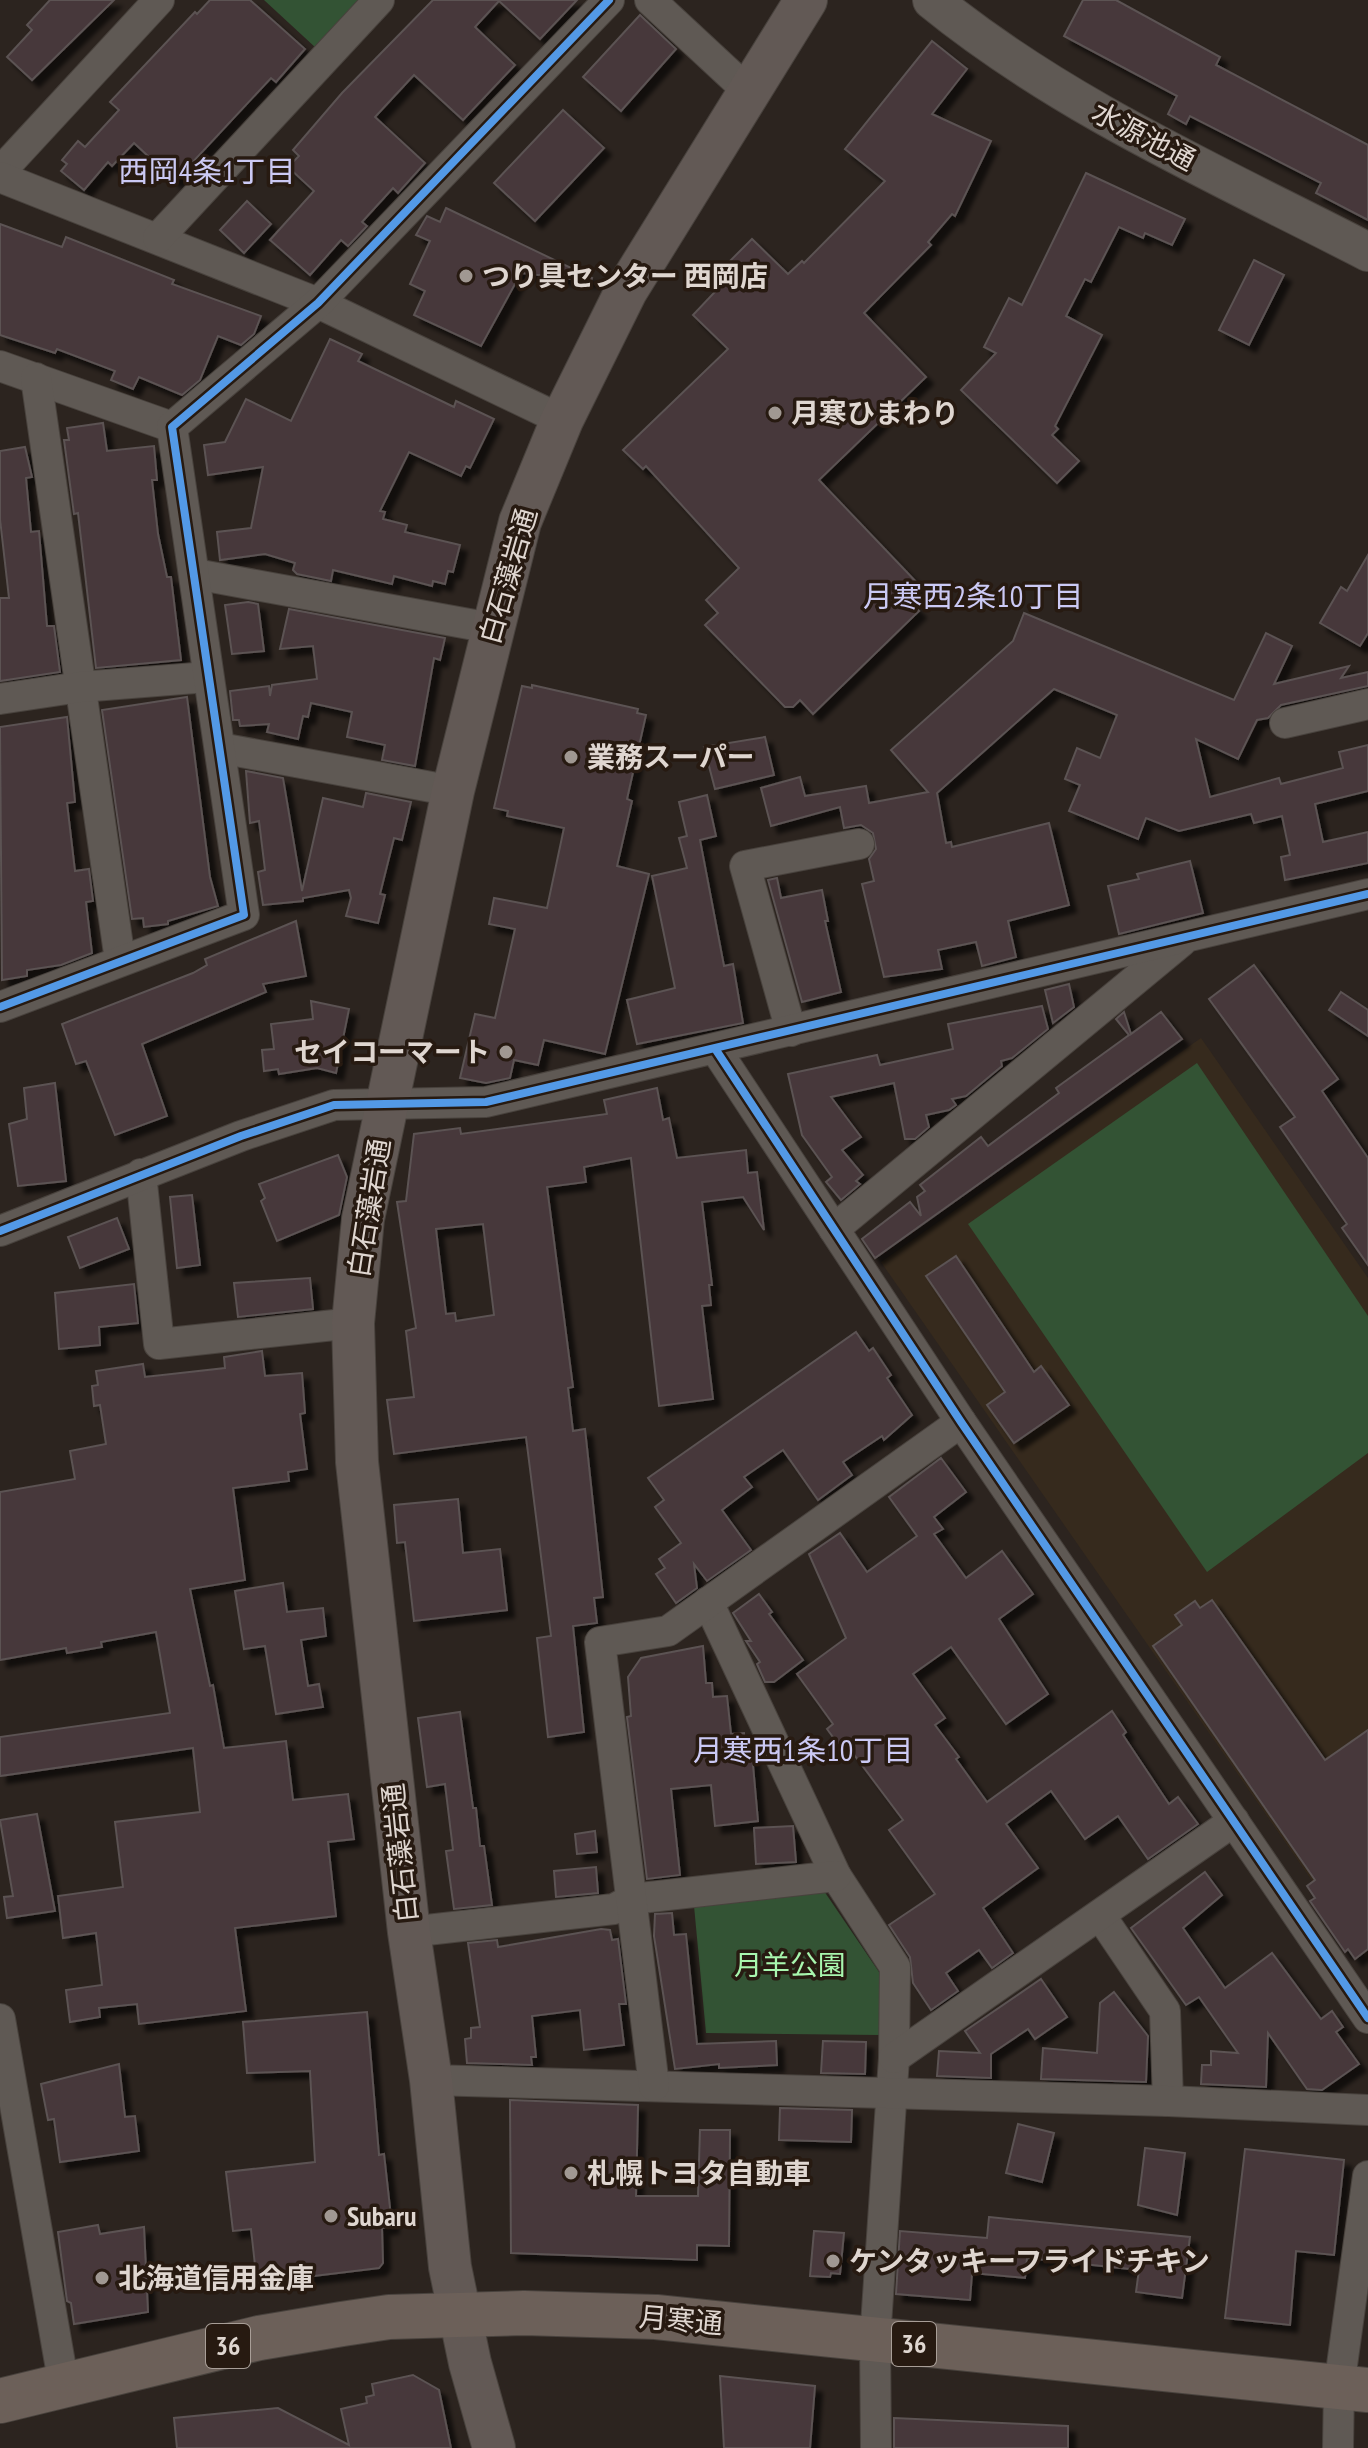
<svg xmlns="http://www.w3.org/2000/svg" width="1368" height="2448" font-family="'PT Sans Narrow','Noto Sans JP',sans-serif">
  <defs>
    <filter id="shadow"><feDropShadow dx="7" dy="7" stdDeviation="2" flood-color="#0009"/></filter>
  </defs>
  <rect width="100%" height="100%" fill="#2c241f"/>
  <path fill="#362a1d" d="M1201,1038L1368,1278V1961L881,1262Z"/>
  <g fill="#335334">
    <path d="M264,0H359L316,48Z"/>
    <path d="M1197,1063L1368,1316V1453L1207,1572L968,1224Z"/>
    <path d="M824,1891L879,1972V2035L706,2033L694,1906Z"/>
  </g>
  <g fill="#46373b" stroke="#5b5353" stroke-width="2" fill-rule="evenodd" filter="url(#shadow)">
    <path d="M50,0H114L32,80L7,57L32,30L27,25Z"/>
    <path d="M210,0H250L305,49L276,82L271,78L175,181L134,143L112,166L108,162L84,190L61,171L67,164L62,160L78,141L85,147L119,110L110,102L195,12L197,14Z"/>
    <path d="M433,0H577L540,39L499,1L475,27L515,65L463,120L414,75L375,117L425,163L398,193L393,188L362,222L367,226L348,246L341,240L310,275L270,240L314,191L288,167L299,156L293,150L342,93Z"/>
    <path d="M1083,0H1116L1220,57L1216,65L1368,145V220L1316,193L1321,183L1190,116L1186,124L1168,114L1177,96L1064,36Z"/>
    <path d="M640,15L676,49L621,111L583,77Z"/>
    <path d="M932,41L967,69L932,114L991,141L955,216L952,214L928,242L931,245L864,313L926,377L819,480L922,588L908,600L919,611L813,714L800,700L793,707H785L705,625L718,613L706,600L739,568L646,466L643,469L623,450L728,349L693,315L731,275L724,267L752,239L788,274L802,261L804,263L885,181L845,149Z"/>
    <path d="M563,110L604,148L535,221L494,183Z"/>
    <path d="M1086,173L1185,219L1172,245L1145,233L1143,238L1119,227L1091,282L1085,279L1066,316L1102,335L1055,426L1058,429L1052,435L1079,461L1057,483L961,390L996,353L984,347L1009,298L1022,305Z"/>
    <path d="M247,201L271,224L244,253L220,230Z"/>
    <path d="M446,208L592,278L591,281L521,273L481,346L414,315L425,291L410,284L430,241L416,235L427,216L440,222Z"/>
    <path d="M0,224L62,247L66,237L174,280L172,284L261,316L254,334L241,345L218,336L200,380L182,395L139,377L133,389L111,380L115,371L57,349L55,353L0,335Z"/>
    <path d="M1254,260L1284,275L1249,345L1219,330Z"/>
    <path d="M330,339L362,354L358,361L454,407L456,401L494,419L470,468L466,466L461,476L409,452L380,511L385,512L383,519L407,525L405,532L460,545L453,572L448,571L445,584L433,581L432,586L394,576L392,584L333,570L331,581L297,574L293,570L295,563L265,554L220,560L217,532L251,528L263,467L208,475L204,445L225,442L246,399L291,421Z"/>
    <path d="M103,423L107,451L154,446L157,480H152L158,534L167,577H171L181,660L96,668L78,513L74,514L64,440H69L67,428Z"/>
    <path d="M25,447L32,477L26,478L31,532L39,531L47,626H54L60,672L0,681V598H9L0,519V451Z"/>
    <path d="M1368,555V633L1360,646L1320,623L1341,587L1347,591Z"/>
    <path d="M248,602L258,604L264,651L232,654L225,605Z"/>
    <path d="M289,609L445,638L440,660L434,658L415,766L382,760L385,745L347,737L352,712L311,703L308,717L303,716L298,739L267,732L269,724L240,726L239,720H233L230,691L269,686L270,696L272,685L317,679L313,646L280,649Z"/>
    <path d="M1024,613L1234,700L1266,633L1292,646L1274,684L1349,666L1341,678L1368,672V686L1281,705L1268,718L1257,720L1238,759L1196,739L1210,797L1279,778L1281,784L1343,768L1339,752L1368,745V791L1315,804L1323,842L1368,832V863L1285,880L1281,857L1290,855L1282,816L1254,823L1251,814L1179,831L1146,818L1138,839L1069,811L1080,785L1065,779L1077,748L1100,758L1117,715L1054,689L937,793L946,843L951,842L952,847L1049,823L1069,905L1008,921L1016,957L982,966L976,942L938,950L942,969L884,977L862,884L874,881L869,859L876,849L873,833L861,825L844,828L840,807L771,826L761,788L800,777L805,796L866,786L869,803L928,792L891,750L1013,641Z"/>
    <path d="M532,685L638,709L637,713L646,715L627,799L632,801L617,866L649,874L605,1054L544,1040L538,1065L514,1060L510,1078L486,1083L460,1078L475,1014L495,1018L515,929L489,924L494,898L547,908L564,828L507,816L508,811L494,808L522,686L532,688Z"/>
    <path d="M187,697L210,877L218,906L168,921V924L144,927L143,918L132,919L102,710Z"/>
    <path d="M67,717L75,802L67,803L75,871L89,869L93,901L86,902L92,953L61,965L27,970V976L2,980L0,727Z"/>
    <path d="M765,737L774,775L715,789L704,747Z"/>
    <path d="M246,771L283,778L302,891L323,798L363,807L366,793L411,802L402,840L394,838L380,894L385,895L378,923L346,916L351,898L349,890L303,898V901L263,905L258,872L265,870L259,821L250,823Z"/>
    <path d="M707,795L716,836L700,840L724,966L733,964L743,1023L637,1044L627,1000L675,988L652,876L687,868L679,838L687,836L679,802Z"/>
    <path d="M1190,861L1203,913L1119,934L1108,886L1139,879L1137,874Z"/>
    <path d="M777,878L781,898L822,890L828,921H825L841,992L802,1002L768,880Z"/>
    <path d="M296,921L306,976L263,984L266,992L142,1044L167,1116L115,1135L86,1061L76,1064L62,1024L193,973L207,965L205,959Z"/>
    <path d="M1254,965L1338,1079L1322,1091L1368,1158V1265L1342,1228L1347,1224L1280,1127L1295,1117L1209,999Z"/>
    <path d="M1069,984L1074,1007L1053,1023L1045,990Z"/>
    <path d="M1341,992L1368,1010V1036L1329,1010Z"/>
    <path d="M311,1001L349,1009L336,1073L317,1068L279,1074L278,1069L264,1071L262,1050L274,1049L271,1024L313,1019Z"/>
    <path d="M1042,1006L1048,1029L1012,1058L1001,1061L1002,1066L966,1096L952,1099L956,1105L949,1110L926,1115L929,1127L915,1139H905L894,1083L831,1097L861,1137L842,1150L863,1175L856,1181L860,1184L841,1200L826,1182L832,1177L802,1135L788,1074L877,1055L880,1065L953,1049L948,1024Z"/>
    <path d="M1124,1012L1131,1034L1161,1012L1182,1039L875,1258L862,1239L910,1202L921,1216L917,1197L925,1191L920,1185L981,1137L988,1146L1059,1093L1056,1088L1129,1035L1116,1019Z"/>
    <path d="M55,1083L66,1181L18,1186L9,1124L27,1119L24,1088Z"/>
    <path d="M657,1088L663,1120L669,1118L677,1158L746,1150L748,1173L757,1172L764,1230L743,1197L702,1202L712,1285H709L711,1305L702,1306L713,1399L659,1406L631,1158L584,1167L586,1182L547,1187L573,1387L568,1388L573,1431L585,1429L603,1597L594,1598L597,1623L573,1626L584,1732L548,1737L537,1638L551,1636L526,1437L394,1454L387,1400L414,1397L406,1331L416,1328L397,1202L406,1201L414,1134L460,1128L461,1134L607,1114L604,1100ZM483,1224L494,1315L456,1321L455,1313L446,1314L436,1229Z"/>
    <path d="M338,1155L347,1177L339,1215L277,1241L261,1201L265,1198L259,1184Z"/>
    <path d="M192,1195L200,1265L177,1268L170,1197Z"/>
    <path d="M117,1218L129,1249L80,1268L68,1237Z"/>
    <path d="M956,1256L1034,1372L1041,1366L1069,1405L1014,1443L987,1405L1005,1392L926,1276Z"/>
    <path d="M310,1278L313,1309L238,1317L234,1283Z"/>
    <path d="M134,1284L138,1323L99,1327L100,1345L59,1349L55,1293Z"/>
    <path d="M856,1332L869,1351L873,1348L891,1375L887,1378L912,1415L884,1440L882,1436L843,1462L852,1475L818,1500L783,1450L744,1477L752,1487L722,1510L751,1550L707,1581L694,1564L697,1588L676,1603L656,1574L665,1568L659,1559L681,1543L655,1507L664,1500L648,1478Z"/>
    <path d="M262,1351L265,1376L302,1373L305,1413L300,1414L307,1469L288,1472L289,1481L233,1488L245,1580L190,1589L210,1686L213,1685L224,1748L286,1741L293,1800L348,1794L354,1839L328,1842L336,1916L235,1928L246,2011L139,2024L137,2004L99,2008L100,2017L70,2022L66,1990L102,1985L96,1933L63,1938L58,1896L123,1887L115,1822L200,1812L193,1748L0,1776V1737L170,1713L156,1632L101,1642L102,1647L67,1653L66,1648L0,1660V1492L75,1479L70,1451L106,1444L100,1405L94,1406L92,1386L98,1385L96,1371L143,1364L145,1377L225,1368L224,1357Z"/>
    <path d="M941,1458L966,1492L934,1517L943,1529L934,1534L966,1578L1002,1551L1033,1594L999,1619L1048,1694L1006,1724L951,1647L913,1674L945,1718L935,1725L959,1757L956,1759L987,1802L1112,1711L1126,1732L1123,1735L1169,1804L1178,1797L1198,1824L1148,1859L1118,1816L1085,1839L1051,1791L1006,1824L1038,1868L983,1908L1013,1953L992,1968L979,1950L946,1973L958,1991L931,2010L913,1983L910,1957L889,1925L935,1894L889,1830L903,1820L846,1744L841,1748L827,1729L833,1724L797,1674L846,1638L809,1554L840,1533L867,1572L917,1536L889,1497Z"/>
    <path d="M458,1499L463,1553L500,1549L507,1610L414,1621L405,1542L397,1543L394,1505Z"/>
    <path d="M283,1583L287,1612L323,1608L326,1636L301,1640L308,1686L319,1684L323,1707L276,1714L265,1646L244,1649L235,1591Z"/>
    <path d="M759,1594L772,1612L769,1614L803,1660L774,1682H765L757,1664L760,1662L746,1641H751L733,1613Z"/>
    <path d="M1212,1600L1325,1760L1368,1730V1949L1355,1959L1348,1949L1345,1952L1310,1901L1315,1898L1307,1886L1315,1880L1153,1646L1182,1625L1175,1615L1195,1601L1200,1608Z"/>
    <path d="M703,1646L706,1683H712L713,1697L727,1696L731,1734L744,1733L746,1754H752L758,1821L715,1826L711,1785L671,1789L680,1875L647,1879L627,1717L631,1716L628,1677L641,1658Z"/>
    <path d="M460,1712L473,1808H476L480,1846H484L492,1905L454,1909L446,1851L453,1850L445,1784L427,1787L418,1718Z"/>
    <path d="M37,1814L55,1911L7,1918L4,1897L13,1896L0,1820Z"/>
    <path d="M793,1826L796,1862L756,1864L754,1828Z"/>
    <path d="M595,1831L597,1852L577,1854L575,1834Z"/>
    <path d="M596,1867L598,1893L556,1897L554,1871Z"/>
    <path d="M1205,1872L1222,1895L1183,1928L1225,1988L1272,1953L1321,2019L1332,2011L1343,2027L1336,2032L1359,2064L1322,2090L1307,2089L1268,2033L1266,2087L1201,2084L1202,2065H1211V2051L1238,2053L1199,1997L1186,2005L1131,1928Z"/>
    <path d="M672,1913L674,1935L686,1934L697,2044L776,2041L777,2065L719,2068V2064L675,2069L654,1936L655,1914Z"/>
    <path d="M601,1929L610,1930L612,1940L618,1939L626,2004H619L624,2045L584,2050L580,2010L532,2016L536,2057H531L532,2065L467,2063L465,2039L471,2038V2028L480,2027L468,1943L497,1940L498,1947Z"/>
    <path d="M1041,1979L1067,2017L1035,2039L1028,2029L991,2054V2078L937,2076L939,2051L980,2053L965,2031Z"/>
    <path d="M1114,1992L1148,2036L1146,2082L1041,2079L1043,2048L1097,2053L1100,2003Z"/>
    <path d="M367,2012L379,2155L384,2154L392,2226L382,2228L383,2263L379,2268L257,2283L251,2229L233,2231L226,2172L315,2162L310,2071L247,2073L243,2022Z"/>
    <path d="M823,2041L866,2042L865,2074L821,2073Z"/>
    <path d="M119,2064L125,2117L135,2116L139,2151L60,2162L54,2119L48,2120L41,2084Z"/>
    <path d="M510,2100L638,2105L636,2196H698L700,2130H730L729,2246L697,2245V2260L511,2253Z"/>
    <path d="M780,2108L852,2110L851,2142L779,2140Z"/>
    <path d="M1018,2124L1054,2133L1042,2182L1006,2173Z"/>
    <path d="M1145,2148L1185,2153L1177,2215L1138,2205Z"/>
    <path d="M1245,2149L1344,2160L1334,2255L1296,2251L1290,2325L1225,2318Z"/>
    <path d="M989,2217L1190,2237L1182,2298L1136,2292L1139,2270L1027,2258L1025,2278L972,2273L970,2300L896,2294L900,2231L987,2238Z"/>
    <path d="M98,2225L100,2234L144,2227L148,2312L74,2324L71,2303L67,2301L58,2232Z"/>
    <path d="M814,2231L844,2233L840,2274L831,2273L830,2277L810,2276Z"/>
    <path d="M413,2375L439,2390L451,2448H177L174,2418L278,2408L349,2445L341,2409L367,2403L366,2397L374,2395L372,2384Z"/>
    <path d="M720,2376L815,2386L810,2448H724Z"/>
    <path d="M894,2418L1068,2426V2448H894Z"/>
  </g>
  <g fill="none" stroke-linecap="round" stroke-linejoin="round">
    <g stroke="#48423d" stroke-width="32">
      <g id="minor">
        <path d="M650,0L749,92"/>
        <path d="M0,172L159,0"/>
        <path d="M0,177L318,303L562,420"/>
        <path d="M158,238L379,0"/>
        <path d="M0,366L172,427"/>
        <path d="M36,378L120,960"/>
        <path d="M195,574L491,628"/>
        <path d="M0,699L80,687L208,677"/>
        <path d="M1285,723L1368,704"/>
        <path d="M220,748L453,791"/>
        <path d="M0,1007L244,915L172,427L318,303L609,0"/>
        <path d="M791,1031L745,866L859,844"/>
        <path d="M716,1050L961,1422L1368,2018"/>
        <path d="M141,1174L159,1344L353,1323"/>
        <path d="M834,1229L1181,942"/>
        <path d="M0,1231L241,1136L334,1105L486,1102L1368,894"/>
        <path d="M708,1602L836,1876L895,1967L894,2058L875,2340L876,2448"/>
        <path d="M1100,1915L1165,2011L1168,2101"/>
        <path d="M409,1932L614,1909L632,1899L836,1876"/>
        <path d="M0,2019L64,2386"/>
        <path d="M894,2058L1234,1821"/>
        <path d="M431,2080L1168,2101L1368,2110"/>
        <path d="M654,2086L600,1642L668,1631L961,1422"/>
        <path d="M1338,2448L1339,2387L1368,2176"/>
      </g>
    </g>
    <g stroke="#48423d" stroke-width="40">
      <path id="tertiary" d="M932,0C1062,106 1219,175 1368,252"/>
    </g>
    <g stroke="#48423d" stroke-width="44">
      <path id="secondary" d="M494,2448L470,2363L450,2267L431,2080L409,1932L357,1462L353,1323L363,1219L453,791L520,522L562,420L626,291L806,0"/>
    </g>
    <g stroke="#48423d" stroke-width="46">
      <path id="trunk" d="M0,2401L259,2338L342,2324L389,2317L524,2313L656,2317L1368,2390"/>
    </g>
    <use href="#minor" stroke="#5f5954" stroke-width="30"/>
    <use href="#tertiary" stroke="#5f5954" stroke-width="38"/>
    <use href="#secondary" stroke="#625955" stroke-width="42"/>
    <use href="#trunk" stroke="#6c6059" stroke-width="44"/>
    <g stroke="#271a11" stroke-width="13">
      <g id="cycleway">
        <path d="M0,1007L244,915L172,427L318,303L609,0"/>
        <path d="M716,1050L961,1422L1368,2018"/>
        <path d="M0,1231L241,1136L334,1105L486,1102L1368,894"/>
      </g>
    </g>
    <use href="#cycleway" stroke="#5399e6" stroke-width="8"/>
  </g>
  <g fill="#a09892" stroke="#271a11" stroke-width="3">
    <circle cx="466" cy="276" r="8"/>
    <circle cx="775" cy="413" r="8"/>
    <circle cx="571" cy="757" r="8"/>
    <circle cx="506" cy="1052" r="8"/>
    <circle cx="571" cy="2173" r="8"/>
    <circle cx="331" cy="2216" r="8"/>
    <circle cx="833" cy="2261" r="8"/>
    <circle cx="102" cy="2278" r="8"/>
  </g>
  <g text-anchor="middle" stroke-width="7" stroke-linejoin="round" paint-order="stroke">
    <g fill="#271a11" stroke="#a89e97" stroke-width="2">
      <rect x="892" y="2322" width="44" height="44" rx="6"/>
      <rect x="206" y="2324" width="44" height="44" rx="6"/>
    </g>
    <g font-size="26" font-weight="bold" fill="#dfd6d0">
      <text x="914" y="2353">36</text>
      <text x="228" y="2355">36</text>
    </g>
    <g font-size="28" fill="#dfd6d0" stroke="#271a11">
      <text transform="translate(1144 136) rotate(28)" y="10">水源池通</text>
      <text transform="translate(508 576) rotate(-74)" y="10">白石藻岩通</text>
      <text transform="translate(369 1208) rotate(-81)" y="10">白石藻岩通</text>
      <text transform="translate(400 1853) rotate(-96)" y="10">白石藻岩通</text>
      <text transform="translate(681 2320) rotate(5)" y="10">月寒通</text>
    </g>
    <g font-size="28" font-weight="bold" fill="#dfd6d0" stroke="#271a11" text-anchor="start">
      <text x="482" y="286">つり具センター 西岡店</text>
      <text x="791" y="423">月寒ひまわり</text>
      <text x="587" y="767">業務スーパー</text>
      <text x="490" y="1062" text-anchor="end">セイコーマート</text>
      <text x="587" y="2183">札幌トヨタ自動車</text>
      <text x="347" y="2226">Subaru</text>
      <text x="849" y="2271">ケンタッキーフライドチキン</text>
      <text x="118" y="2288">北海道信用金庫</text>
    </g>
    <g font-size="28" fill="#a8f6ae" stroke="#271a11">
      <text x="790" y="1975">月羊公園</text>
    </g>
    <g font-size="30" fill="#cbc9f4" stroke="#271a11">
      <text x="207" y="182">西岡4条1丁目</text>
      <text x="973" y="607">月寒西2条10丁目</text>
      <text x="803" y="1761">月寒西1条10丁目</text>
    </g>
  </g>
</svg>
